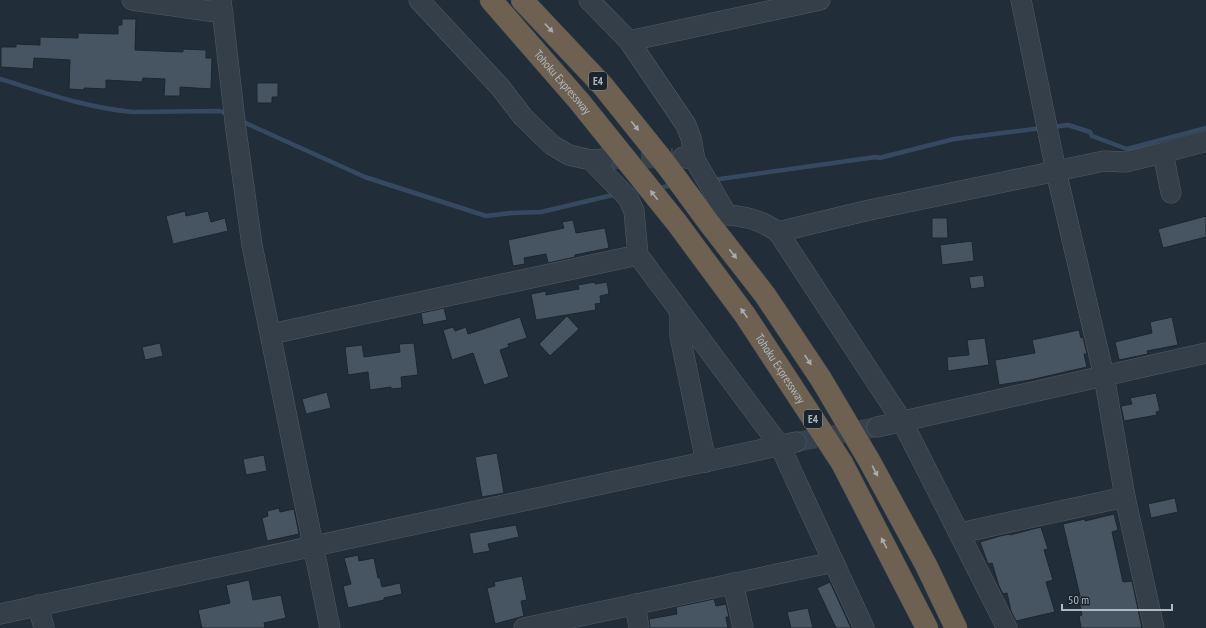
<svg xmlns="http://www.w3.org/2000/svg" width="1206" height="628" font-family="'PT Sans Narrow',sans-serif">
  <rect width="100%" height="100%" fill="#212d38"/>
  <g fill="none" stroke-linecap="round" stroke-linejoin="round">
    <g stroke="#354a60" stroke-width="4.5">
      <path d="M0,79C43,92 87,108 133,112L220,111L229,115"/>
      <path d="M241,121L365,177L486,216L511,213L541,212L617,194"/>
      <path d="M1052,127L1068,125L1090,132L1092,136L1127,149L1206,128"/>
      <path d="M713,180L876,157L879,158L954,139L1043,128"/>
      <path d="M658,188L674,185"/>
    </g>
  </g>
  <g fill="#475462" stroke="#1c262f">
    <path d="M122,19H136L135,50L183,52V49L206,50V58H212L211,89L180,87V96H164L165,79L143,78L142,82L106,80V89L84,88V90L69,89L70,60L34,58L33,69L1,67V47H16V44L40,45V37L78,38V33L118,34V25H122Z"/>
    <path d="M257,83H278V97H272V103H257Z"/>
    <path d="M185,211L186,216L208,211L211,222L225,218L228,231L173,244L166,216Z"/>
    <path d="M1206,216V237L1163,248L1158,229Z"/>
    <path d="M932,218H947L948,238H932Z"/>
    <path d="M573,220L576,233L605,228L609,248L575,255V257L548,263L546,254L524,258L525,264L513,266L508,240L564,228L562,222Z"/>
    <path d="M972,241L974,261L942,265L940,245Z"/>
    <path d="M983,275L985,287L971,289L969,277Z"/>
    <path d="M595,282V284L607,282L609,294L600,296L601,303L595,304L596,310L536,320L531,294L546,291V295L579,289L578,285Z"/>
    <path d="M444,308L447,320L423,325L421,313Z"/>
    <path d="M567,316L579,329L550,356L539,344Z"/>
    <path d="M520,317L527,338L508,344L509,347L500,350L509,377L484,385L473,353L452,360L443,330L453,327L455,331L466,327L468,334Z"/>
    <path d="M1172,317L1178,345L1147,351L1148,354L1119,360L1115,342L1152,333L1150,322Z"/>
    <path d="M1079,330L1081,338L1083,337L1087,354H1084L1087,367L1030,380L999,385L995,360L1035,353L1032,340Z"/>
    <path d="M985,338L989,365L948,371L947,357L969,355L967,340Z"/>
    <path d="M160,343L163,356L145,360L142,347Z"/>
    <path d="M414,343L418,375L401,377L402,388L391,389V387L370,390L368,372L348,375L345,347L362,345L364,357L400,352L399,344Z"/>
    <path d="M327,392L331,408L306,414L302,399Z"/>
    <path d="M1156,393L1160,411L1156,412L1157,415L1124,421L1121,406L1132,404L1130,398Z"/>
    <path d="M497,453L504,493L482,497L475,457Z"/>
    <path d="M264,455L267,471L246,475L243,459Z"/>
    <path d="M1175,498L1178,512L1151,518L1148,504Z"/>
    <path d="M279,508L280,512L294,509L299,534L267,541L262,518L268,516L267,511Z"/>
    <path d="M1114,514L1118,530L1112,532L1123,582L1132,581L1142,628H1081L1079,616L1082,615L1078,596H1080L1063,524L1085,519V521Z"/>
    <path d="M516,525L519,537L488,544L490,551L473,554L469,533Z"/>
    <path d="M1041,527L1048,549L1044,550L1053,580L1046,582L1055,612L1016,621L1011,611L1007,593L1003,594L999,586L992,563L988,564L980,542L1000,536L1010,534V535Z"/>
    <path d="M358,555L359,561L374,558L378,578H380L382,587L400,583L402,594L384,598V600L348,608L343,586L351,584L344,558Z"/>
    <path d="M522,576L527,600L521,601L524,616L495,624L487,588L495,586L494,582Z"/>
    <path d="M249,580L253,600L281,595L286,618L264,623L265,628H202L198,610L230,603L226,585Z"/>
    <path d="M830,582L851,628H836L817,588Z"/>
    <path d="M714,599L716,606L726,604L729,617H726L728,628H650L649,619L677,614L676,607Z"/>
    <path d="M808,608L813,628H791L787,612Z"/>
  </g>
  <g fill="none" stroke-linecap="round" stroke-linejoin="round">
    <g stroke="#36424d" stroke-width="20" stroke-dasharray="20 10" stroke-linecap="butt">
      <path d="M611,159L673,158"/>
      <path d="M796,442L877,427"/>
    </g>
    <g stroke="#525c66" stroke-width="21">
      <g id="minor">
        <path d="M132,0L223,13"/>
        <path d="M221,0L236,130L252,245L330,628"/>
        <path d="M419,0L500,87L523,117L552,145L569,155L591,160L604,159"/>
        <path d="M589,0L629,41L686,125L691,138L695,160L683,157"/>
        <path d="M1021,0L1056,171L1104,376L1125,497L1154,628"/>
        <path d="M629,41L820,0"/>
        <path d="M1163,153L1171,193"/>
        <path d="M591,160L628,198L634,211L638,255L780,446L864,628"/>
        <path d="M695,160L727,215C746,216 763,221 778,232L902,421L1007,628"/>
        <path d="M778,232L865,211L1104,161L1125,162L1163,153L1206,141"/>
        <path d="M680,313V336L706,462"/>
        <path d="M271,334L638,255"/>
        <path d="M877,427L1206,353"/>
        <path d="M960,533L1125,497"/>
        <path d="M733,583L743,628"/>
        <path d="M635,604L639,628"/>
        <path d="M38,605L44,628"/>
        <path d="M0,614L796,442"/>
        <path d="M524,628L834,562"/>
      </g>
    </g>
    <g stroke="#3f4953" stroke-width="23">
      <g id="highway">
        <path id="s1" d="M491,0L579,101L677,223L745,315L842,463L927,628"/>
        <path d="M522,0L603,86L668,167L709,223L765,295L821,379L870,462L926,565L956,628"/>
      </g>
    </g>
    <use href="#minor" stroke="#343f49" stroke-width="20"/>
    <use href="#highway" stroke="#6f6151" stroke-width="22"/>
  </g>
  <defs><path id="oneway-solid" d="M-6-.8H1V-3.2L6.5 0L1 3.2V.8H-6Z"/></defs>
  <g fill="#a5acb4">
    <use href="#oneway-solid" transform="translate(549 28) rotate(47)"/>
    <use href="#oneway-solid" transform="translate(635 126) rotate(51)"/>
    <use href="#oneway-solid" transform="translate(654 195) rotate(-129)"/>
    <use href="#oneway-solid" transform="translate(733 254) rotate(52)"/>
    <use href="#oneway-solid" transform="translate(744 313) rotate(-125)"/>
    <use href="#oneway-solid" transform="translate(808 360) rotate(56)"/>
    <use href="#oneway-solid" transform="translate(875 471) rotate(62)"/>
    <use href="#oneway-solid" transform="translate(884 543) rotate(-118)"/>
  </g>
  <g text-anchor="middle" stroke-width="3.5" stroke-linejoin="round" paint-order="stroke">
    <g fill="#1a242d" stroke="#828c97" stroke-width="1">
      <rect x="589" y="72" width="18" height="18" rx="3"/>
      <rect x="804" y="410" width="18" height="18" rx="3"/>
    </g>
    <g font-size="11" font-weight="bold" fill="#afb9c5">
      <text x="598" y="85">E4</text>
      <text x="813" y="423">E4</text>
    </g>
    <g font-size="12" fill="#afb9c5" stroke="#1a242d">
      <text dy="4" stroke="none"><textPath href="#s1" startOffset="109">Tohoku Expressway</textPath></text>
      <text dy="4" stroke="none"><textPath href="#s1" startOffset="469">Tohoku Expressway</textPath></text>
    </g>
  </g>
  <path d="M1062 604v6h110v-6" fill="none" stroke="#afb9c5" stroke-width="2"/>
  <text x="1068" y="604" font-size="12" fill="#afb9c5" stroke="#1a242d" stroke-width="3" paint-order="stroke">50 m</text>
</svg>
